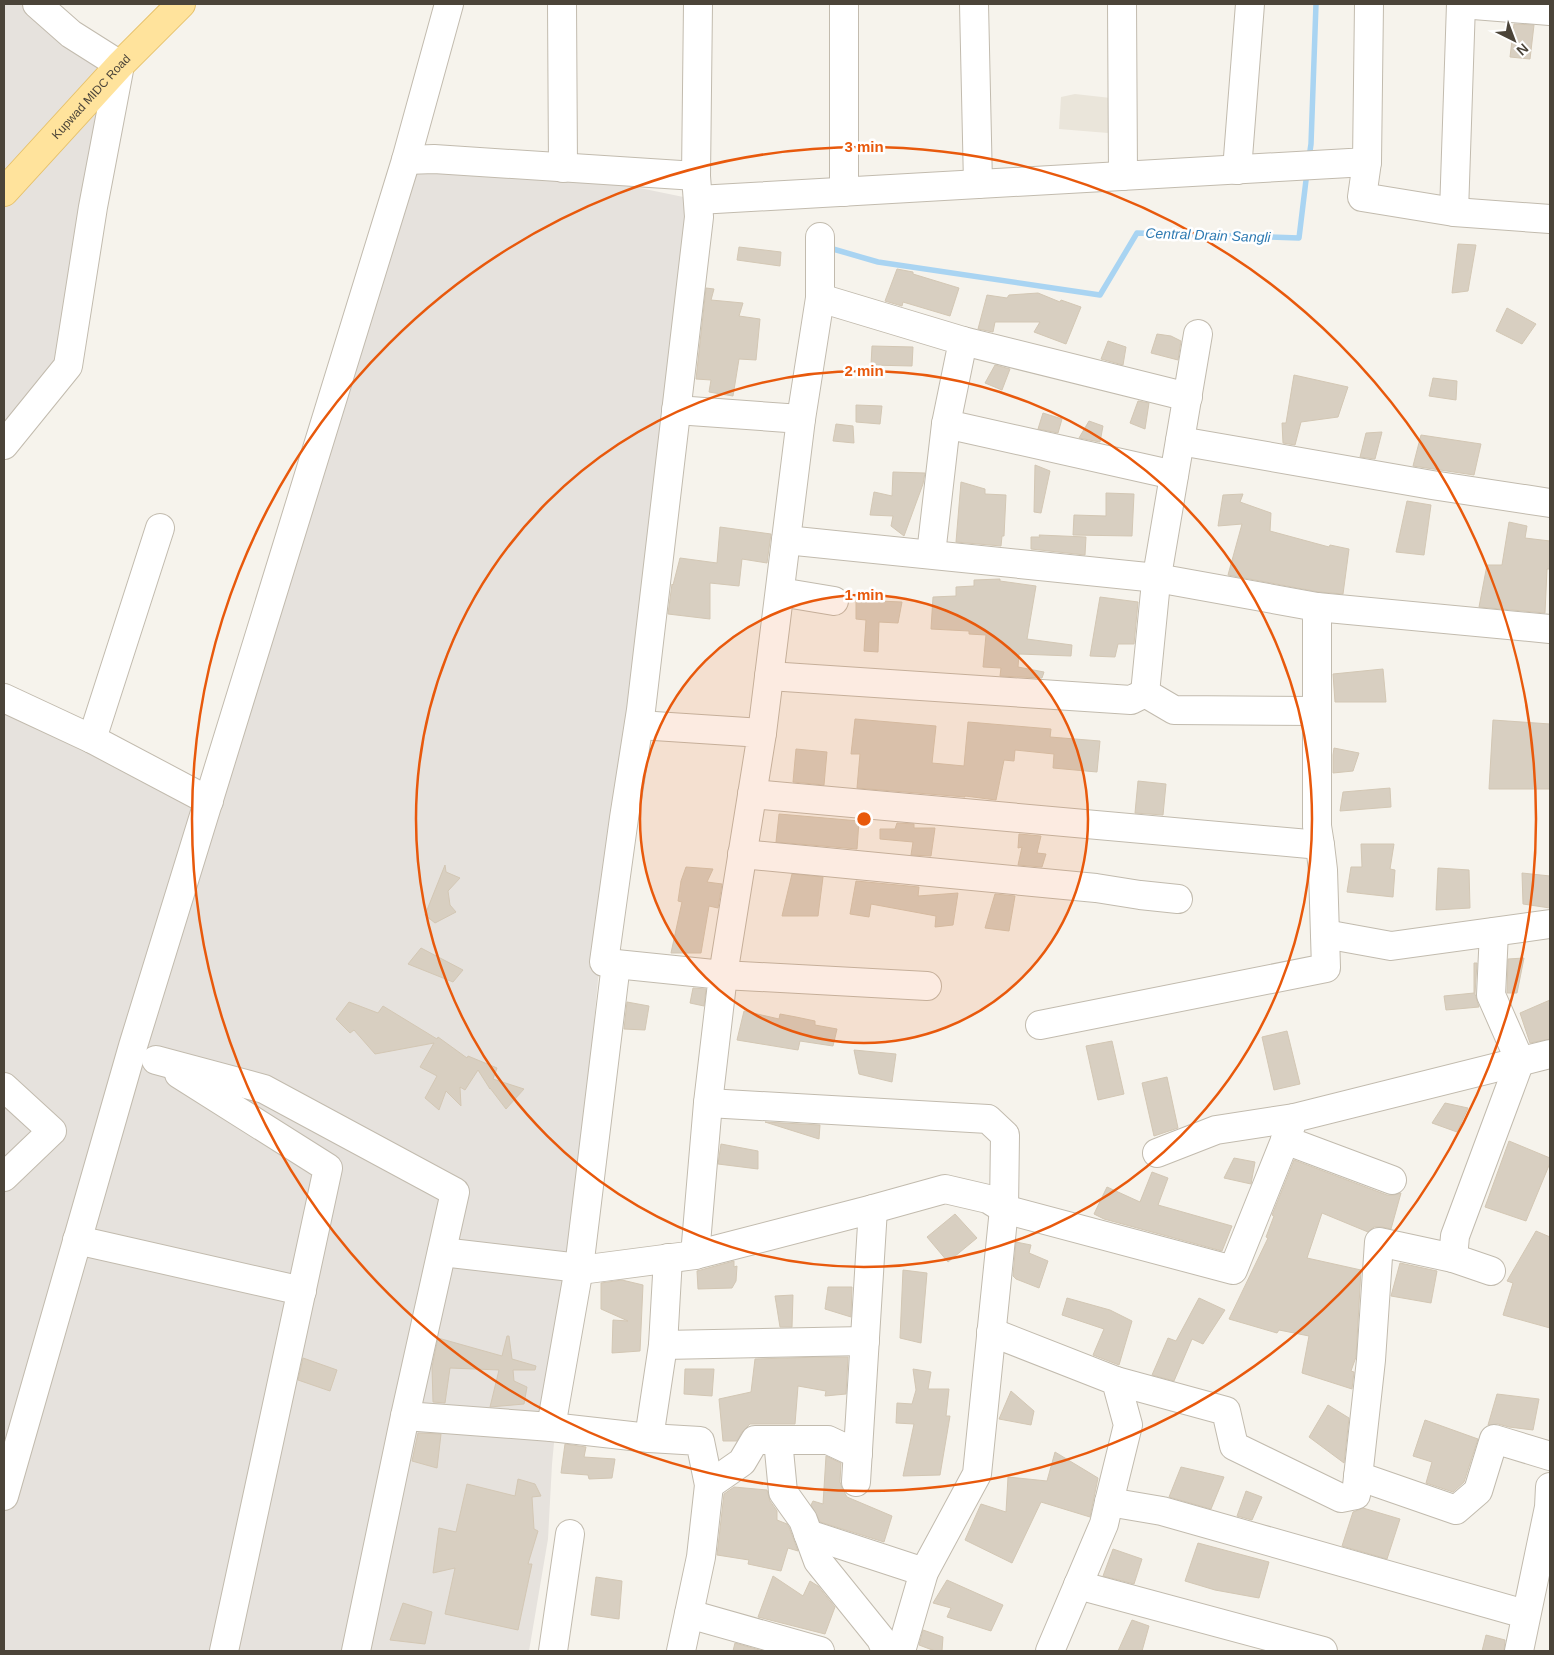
<svg xmlns="http://www.w3.org/2000/svg" width="1554" height="1655" font-family="Helvetica,sans-serif">
  <rect width="100%" height="100%" fill="#f6f3ec"/>
  <path fill="#eae5da" d="M1075,94L1111,98L1108,133L1059,129L1061,97Z"/>
  <g fill="#e6e2dd">
    <path d="M4,4H37L120,65L68,366L4,444Z"/>
    <path d="M406,160L533,166L698,200L600,959L552,1464L548,1539L529,1651H4V697L203,786Z"/>
  </g>
  <g fill="none" stroke-linecap="round" stroke-linejoin="round">
    <g stroke="#a9d4f2" stroke-width="5.5">
      <path d="M1309,158L1311,144L1316,4"/>
      <path d="M833,249L878,262L1100,295L1137,233L1299,238L1307,172"/>
    </g>
  </g>
  <g fill="#d8cfc1" stroke="#d3c7b4">
    <path d="M1514,24L1534,25L1530,59L1510,57Z"/>
    <path d="M1458,244L1476,245L1468,291L1452,293Z"/>
    <path d="M739,247L781,252L780,266L737,260Z"/>
    <path d="M897,269L913,272V274L959,288L950,316L903,302L902,306L885,301Z"/>
    <path d="M706,288L714,289L711,300L743,303L739,316L760,319L756,360L739,359L733,396L709,392L711,380L696,379Z"/>
    <path d="M1038,293L1060,302L1061,300L1081,307L1066,344L1034,332L1040,322H995L993,332L978,329L987,295L1007,298L1009,295Z"/>
    <path d="M1507,308L1536,324L1522,344L1496,331Z"/>
    <path d="M1157,334L1171,336L1181,341L1178,360L1151,353Z"/>
    <path d="M1108,341L1126,347L1123,365L1101,359Z"/>
    <path d="M872,346L913,347L912,366L871,365Z"/>
    <path d="M995,365L1010,369L1002,390L985,383Z"/>
    <path d="M1294,375L1348,387L1338,417L1301,422L1295,445L1283,443L1282,423H1286Z"/>
    <path d="M1433,378L1457,381L1456,400L1429,396Z"/>
    <path d="M1138,401L1149,403L1145,429L1130,423Z"/>
    <path d="M856,405L882,406L880,424L856,422Z"/>
    <path d="M1043,413L1062,419L1058,433L1038,429Z"/>
    <path d="M1089,421L1103,426L1100,442L1079,438Z"/>
    <path d="M836,424L853,426L854,443L833,441Z"/>
    <path d="M1382,432L1375,459L1360,457L1366,433Z"/>
    <path d="M1421,435L1481,444L1474,475L1413,466Z"/>
    <path d="M1035,465L1050,471L1041,513L1034,512Z"/>
    <path d="M893,472L925,473L923,484L904,536L891,526L893,516L870,515L874,492L892,496Z"/>
    <path d="M961,482L985,489V494L1006,495L1004,536H1002L1001,546L956,542Z"/>
    <path d="M1106,493L1134,494L1132,536L1073,535L1074,515L1106,516Z"/>
    <path d="M1243,494L1240,502L1271,513L1270,531L1329,547L1330,545L1349,549L1343,594L1319,592L1228,575L1242,524L1218,526L1223,495Z"/>
    <path d="M1407,501L1431,505L1424,555L1396,552Z"/>
    <path d="M1509,522L1527,526L1525,538L1550,541V569H1547L1545,613L1479,607L1487,565H1502Z"/>
    <path d="M720,527L771,534L767,563L742,559L739,586L710,583V619L668,614L672,584L673,585L680,558L717,563Z"/>
    <path d="M1039,535L1086,537L1085,555L1031,549V537H1040Z"/>
    <path d="M1000,579V581L1036,586L1027,639L1072,645L1071,656L1019,654L1018,667L1044,672L1042,678L1000,676L1001,668L983,667L986,635L969,634V631L931,629L933,597L956,596V587L974,586V580Z"/>
    <path d="M1100,597L1138,602L1134,644H1118L1115,657L1090,656Z"/>
    <path d="M856,600L902,602L898,623L879,622L878,652L864,651L866,620L856,619Z"/>
    <path d="M1383,669L1386,702H1335L1333,674Z"/>
    <path d="M855,719L936,726L932,763L964,766L968,722L1051,729L1050,737L1100,741L1097,772L1053,768L1054,754L1015,750L1014,761L1004,760L996,800L965,796V797L857,788L860,754H851Z"/>
    <path d="M1493,720L1550,724V789H1489Z"/>
    <path d="M1334,748L1359,753L1353,771L1333,773V755Z"/>
    <path d="M796,749L827,752L824,785L793,782Z"/>
    <path d="M1138,781L1166,784L1163,815L1135,813Z"/>
    <path d="M1390,788L1391,807L1340,811L1343,792Z"/>
    <path d="M779,814L859,821L857,849L776,842Z"/>
    <path d="M897,823L914,824V828H935L931,856L911,855L913,842L880,839V829H895Z"/>
    <path d="M1019,834L1041,836L1037,853L1046,854L1042,867L1018,865L1022,847L1018,848Z"/>
    <path d="M1361,844H1394L1390,869L1395,870L1393,897L1347,892L1351,867H1362Z"/>
    <path d="M445,865L446,872L460,878L448,891L450,905L456,912L435,923L425,915Z"/>
    <path d="M686,867L713,869L707,882L722,884L718,908L709,906L701,953H671L682,902L678,901L681,881Z"/>
    <path d="M1438,868L1469,870L1470,908L1436,910Z"/>
    <path d="M1522,873L1550,876V908L1523,904Z"/>
    <path d="M792,874L823,877L818,916H782Z"/>
    <path d="M856,881L919,887L918,896L958,893L953,925L935,927L936,916L871,904L869,917L850,914Z"/>
    <path d="M995,894L1015,896L1009,931L985,928Z"/>
    <path d="M421,948L463,970L453,982L408,964Z"/>
    <path d="M1524,958L1517,993H1507L1508,959Z"/>
    <path d="M1474,963H1477L1475,994L1479,1007L1446,1010L1444,996L1474,993Z"/>
    <path d="M693,988L706,989L704,1006L690,1003Z"/>
    <path d="M1550,1000V1039L1530,1043L1520,1013Z"/>
    <path d="M349,1002L378,1013L383,1006L437,1039L438,1037L467,1058L468,1056L497,1068L493,1079L524,1089L506,1109L490,1088V1089L478,1070L465,1090L460,1087L461,1106L446,1091L439,1110L425,1098L437,1076L420,1067L434,1043L375,1054L354,1030L350,1033L336,1019Z"/>
    <path d="M627,1002L649,1006L645,1030L624,1029Z"/>
    <path d="M744,1011L779,1019L780,1014L796,1017L815,1021V1025L837,1029L833,1046L800,1041L798,1050L737,1040Z"/>
    <path d="M1287,1031L1300,1084L1274,1090L1262,1037Z"/>
    <path d="M1112,1041L1124,1094L1098,1100L1086,1046Z"/>
    <path d="M854,1050L896,1054L892,1082L859,1074Z"/>
    <path d="M1167,1077L1178,1128L1154,1136L1142,1083Z"/>
    <path d="M1445,1103L1468,1108L1457,1132L1432,1123Z"/>
    <path d="M765,1122L820,1125L819,1139Z"/>
    <path d="M1509,1141L1550,1158V1163L1526,1221L1485,1207Z"/>
    <path d="M721,1144L758,1151V1169L718,1164Z"/>
    <path d="M1234,1158L1255,1162L1251,1184L1224,1178Z"/>
    <path d="M1294,1160L1387,1195H1394L1401,1193L1391,1229L1382,1227H1374L1368,1232L1322,1213L1307,1258L1361,1270L1356,1357L1351,1371L1354,1372L1352,1389L1302,1373L1309,1336L1279,1330L1277,1333L1229,1319L1268,1238L1266,1237L1274,1216L1272,1215Z"/>
    <path d="M1152,1172L1168,1178L1158,1205L1232,1226L1222,1251L1104,1219L1094,1214L1107,1187L1140,1202Z"/>
    <path d="M955,1214L977,1238L948,1262L927,1237Z"/>
    <path d="M1536,1231L1550,1237V1328L1503,1315L1513,1283L1507,1281Z"/>
    <path d="M1016,1242L1031,1245L1029,1253L1048,1261L1039,1288L1016,1279L1013,1276Z"/>
    <path d="M734,1261V1267L737,1266L736,1281L732,1288L698,1289L697,1271Z"/>
    <path d="M1400,1263L1437,1271L1431,1303L1391,1296Z"/>
    <path d="M903,1270L927,1273L921,1343L900,1338Z"/>
    <path d="M622,1280L643,1285L640,1351L612,1353L613,1320L628,1321L601,1309V1283Z"/>
    <path d="M828,1287H852L851,1317L825,1309Z"/>
    <path d="M793,1295L792,1327H780L775,1296Z"/>
    <path d="M1067,1298L1110,1310L1132,1321L1119,1365L1093,1355L1104,1329L1062,1315Z"/>
    <path d="M1199,1298L1225,1310L1203,1344L1192,1339L1174,1381L1152,1375L1168,1338L1176,1341Z"/>
    <path d="M507,1336H509L512,1359L536,1366L535,1370H513L514,1381L527,1387L524,1404L490,1407L499,1370L450,1368L445,1403L433,1402L432,1367L438,1338L502,1356Z"/>
    <path d="M822,1357H848L846,1394L825,1396L826,1391L798,1386L795,1424H750L742,1432L737,1441H723L719,1399L751,1392L755,1359Z"/>
    <path d="M303,1358L337,1370L330,1391L298,1380Z"/>
    <path d="M685,1369H714L712,1396L684,1394Z"/>
    <path d="M913,1369L931,1372L928,1389H949L946,1416H950L940,1475L903,1476L914,1424L896,1423L897,1403L912,1404L916,1390Z"/>
    <path d="M1011,1391L1034,1411L1031,1425L999,1419Z"/>
    <path d="M1497,1394L1539,1399L1533,1430L1509,1427L1498,1424L1488,1425Z"/>
    <path d="M1328,1405L1349,1418L1344,1463L1309,1437Z"/>
    <path d="M1425,1420L1478,1439L1464,1482L1453,1492L1426,1483L1432,1462L1413,1456Z"/>
    <path d="M418,1433L441,1434L437,1468L412,1461Z"/>
    <path d="M565,1444L586,1447L584,1457L615,1459L612,1478L589,1479L588,1475L561,1473Z"/>
    <path d="M1055,1452L1098,1478L1090,1517L1041,1502L1012,1563L965,1540L981,1504L1006,1512L1008,1477L1047,1481Z"/>
    <path d="M826,1456L841,1463L840,1482L842,1488L847,1497L892,1516L884,1542L820,1522L811,1505L813,1501L823,1504Z"/>
    <path d="M1181,1467L1224,1477L1211,1509L1169,1497Z"/>
    <path d="M518,1479L535,1484L541,1496L532,1497L534,1529L538,1531L528,1564H532L518,1630L445,1614L455,1568L433,1573L439,1528L456,1532L467,1484L515,1496Z"/>
    <path d="M734,1487L767,1490L770,1501L777,1511V1520L787,1524L789,1527L798,1551L788,1548L781,1571L748,1564L749,1560L717,1555L724,1494Z"/>
    <path d="M1246,1491L1262,1497L1252,1520L1237,1516Z"/>
    <path d="M1363,1508L1400,1519L1387,1559L1342,1546L1353,1512Z"/>
    <path d="M1198,1543L1269,1562L1259,1598L1215,1590L1185,1581Z"/>
    <path d="M1113,1549L1142,1559L1134,1584L1103,1576Z"/>
    <path d="M773,1576L803,1596L810,1581L818,1586L835,1607L825,1634L758,1617Z"/>
    <path d="M596,1577L622,1581L619,1619L591,1615Z"/>
    <path d="M947,1580L1003,1605L991,1631L947,1617L951,1608L933,1603Z"/>
    <path d="M403,1603L432,1612L425,1644L390,1640Z"/>
    <path d="M1132,1620L1149,1626L1142,1651H1118Z"/>
    <path d="M923,1630L943,1637L942,1651H935L919,1645Z"/>
    <path d="M1486,1635L1505,1640L1504,1651H1482Z"/>
    <path d="M735,1643L763,1651H733Z"/>
  </g>
  <g fill="none" stroke-linecap="round" stroke-linejoin="round">
    <g stroke="#c2bbae" stroke-width="30">
      <g id="minor">
        <path d="M562,4L563,168"/>
        <path d="M974,4L978,184"/>
        <path d="M1122,4L1123,176"/>
        <path d="M1461,4L1550,11"/>
        <path d="M406,160L434,159L696,176L699,217L641,710L624,818L604,962L616,964L579,1268L551,1427"/>
        <path d="M1367,162L1362,197L1454,212L1550,219"/>
        <path d="M1237,170L1250,4"/>
        <path d="M696,176L698,4"/>
        <path d="M844,192V4"/>
        <path d="M698,200L1367,162L1369,4"/>
        <path d="M1454,212L1461,4"/>
        <path d="M820,237V298L963,341L946,424"/>
        <path d="M963,341L1188,397"/>
        <path d="M676,410L801,419L762,733"/>
        <path d="M801,419L820,298"/>
        <path d="M1180,441L1432,485L1550,503"/>
        <path d="M4,445L68,366L93,207L120,65L71,34L37,4"/>
        <path d="M786,540L1157,578L1317,607V826L1320,845"/>
        <path d="M931,554L946,424L1174,475"/>
        <path d="M780,592L834,601"/>
        <path d="M1317,607L1550,629"/>
        <path d="M769,676L1131,700L1145,693"/>
        <path d="M1145,693L1156,582L1198,334"/>
        <path d="M1145,693L1174,710L1317,711"/>
        <path d="M4,698L92,739L209,801"/>
        <path d="M639,725L762,733L723,975L927,986"/>
        <path d="M92,739L160,528"/>
        <path d="M752,794L1320,845L1323,870L1326,968L1040,1025"/>
        <path d="M742,854L1096,888L1140,895L1178,899"/>
        <path d="M1325,934L1391,946L1550,924"/>
        <path d="M156,1060L264,1089L455,1192L405,1416L356,1651"/>
        <path d="M179,1074L328,1168L224,1651"/>
        <path d="M4,1087L52,1131L4,1177"/>
        <path d="M708,1103L988,1119L1005,1135L1004,1209L977,1474L924,1572L901,1651"/>
        <path d="M1285,1140L1392,1180"/>
        <path d="M1157,1153L1216,1130L1294,1118"/>
        <path d="M873,1209L945,1189L988,1199L1004,1209L1233,1270L1294,1118L1550,1054"/>
        <path d="M77,1240L302,1291"/>
        <path d="M442,1252L588,1269L695,1255L708,1103L723,975L616,964"/>
        <path d="M695,1255L873,1209L856,1482"/>
        <path d="M668,1258L663,1345L865,1341"/>
        <path d="M1491,1271L1453,1258L1455,1236L1520,1061L1491,995L1494,932"/>
        <path d="M991,1332L1116,1381L1128,1425L1109,1502L1104,1524L1050,1651"/>
        <path d="M1116,1381L1226,1411L1234,1446L1341,1498L1356,1495L1371,1360L1379,1242L1453,1258"/>
        <path d="M405,1416L551,1427L649,1438L700,1441L709,1485L701,1557L681,1651"/>
        <path d="M649,1438L663,1345"/>
        <path d="M778,1440L783,1492L803,1520L818,1561L881,1639L886,1651"/>
        <path d="M1358,1476L1456,1510L1478,1491L1494,1439L1550,1456"/>
        <path d="M709,1485L742,1462L755,1440H828L858,1454"/>
        <path d="M4,1496L133,1046L406,160L449,4"/>
        <path d="M1109,1502L1162,1511L1525,1614"/>
        <path d="M808,1534L924,1572"/>
        <path d="M1078,1585L1323,1651"/>
        <path d="M689,1614L820,1651"/>
        <path d="M553,1651L570,1534"/>
        <path d="M1519,1651L1549,1507L1550,1487"/>
      </g>
    </g>
    <g stroke="#e6c16a" stroke-width="30">
      <g id="major">
        <path id="s1" d="M4,192L120,65L181,4"/>
      </g>
    </g>
    <use href="#minor" stroke="#fff" stroke-width="28"/>
    <use href="#major" stroke="#ffe39c" stroke-width="28"/>
  </g>
  <circle cx="864" cy="819" r="224" fill="#e8590c" fill-opacity=".12"/>
  <g fill="none" stroke="#e8590c" stroke-width="2.5">
    <circle cx="864" cy="819" r="224"/>
    <circle cx="864" cy="819" r="448"/>
    <circle cx="864" cy="819" r="672"/>
  </g>
  <g text-anchor="middle" stroke-width="5" stroke-linejoin="round" paint-order="stroke">
    <g font-size="12" fill="#4b4439" stroke="#fff">
      <text dy="4" stroke="none"><textPath href="#s1" startOffset="129">Kupwad MIDC Road</textPath></text>
    </g>
    <g font-size="14" font-style="italic" fill="#2e7ab2" stroke="#fff">
      <text transform="translate(1208 235) rotate(2)" y="5">Central Drain Sangli</text>
    </g>
  </g>
  <circle cx="864" cy="819" r="8" fill="#e8590c" stroke="#fff" stroke-width="2.5"/>
  <g font-size="15" text-anchor="middle" font-weight="bold" fill="#e8590c" stroke="#fff" stroke-width="5" stroke-linejoin="round" paint-order="stroke">
    <text x="864" y="152">3 min</text>
    <text x="864" y="376">2 min</text>
    <text x="864" y="600">1 min</text>
  </g>
  <rect width="1554" height="1655" fill="none" stroke="#4b4439" stroke-width="10"/>
  <g transform="translate(1514 40) rotate(138)" stroke="#ffffff" stroke-width="4" paint-order="stroke">
  <path d="M0-4L9 19L0 12L-9 19Z" fill="#4b4439"/>
  <text y="-8" font-size="14" font-weight="bold" text-anchor="middle" fill="#4b4439">N</text>
  </g>
</svg>
